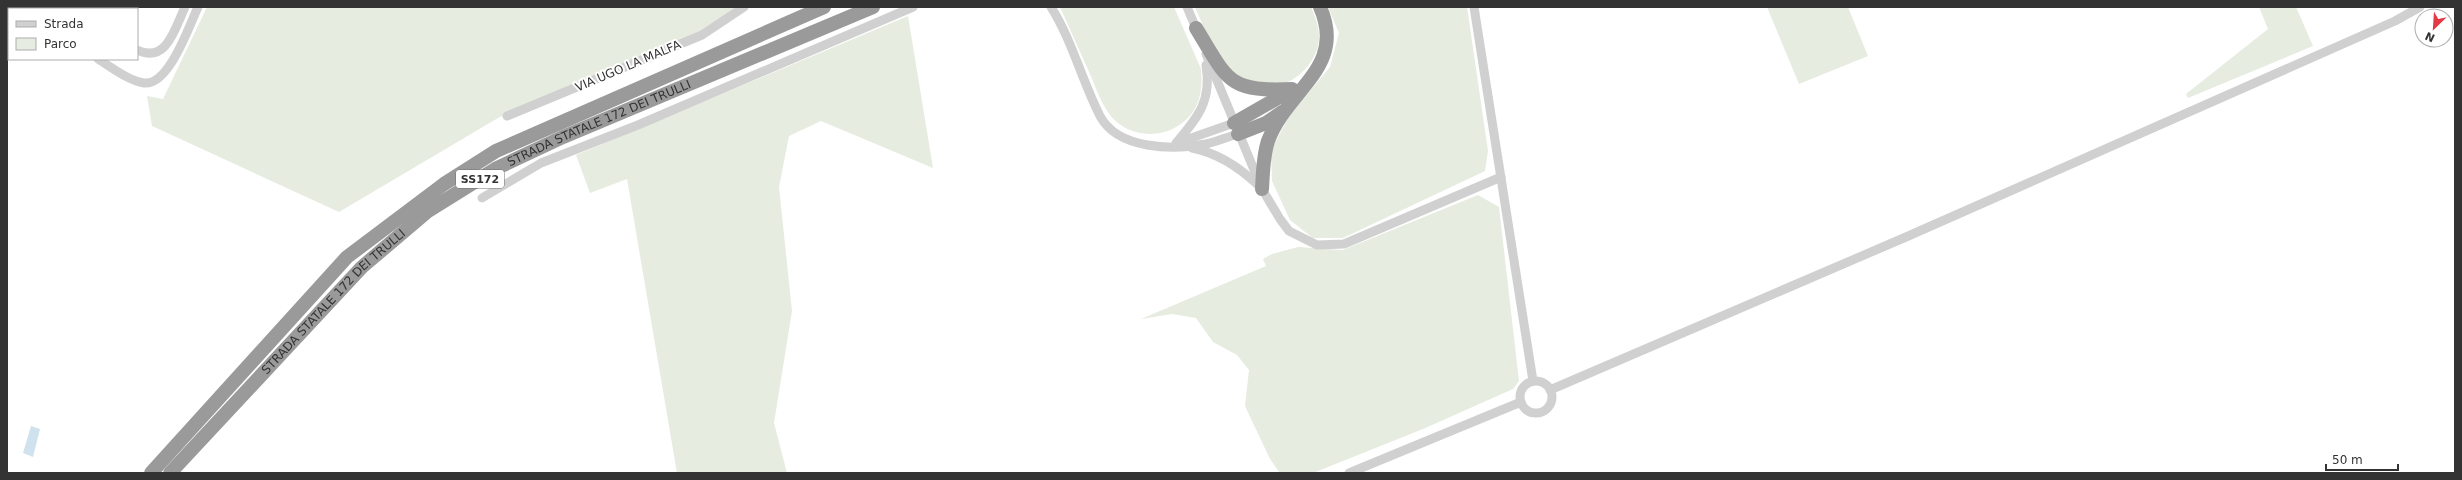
<svg xmlns="http://www.w3.org/2000/svg" width="2462" height="480" font-family="'DejaVu Sans',sans-serif">
  <rect width="100%" height="100%" fill="#fff"/>
  <g fill="#e6ecdf">
    <path d="M207,7H736L719,23L498,118L339,212L152,126L147,96L163,99Z"/>
    <path d="M1060,7H1174L1201,69C1203,90 1200,110 1182,123C1161,140 1127,137 1110,115C1101,103 1096,88 1090,74C1080,52 1070,29 1060,7Z"/>
    <path d="M1195,7H1311C1315,16 1319,26 1319,36C1320,56 1301,80 1281,84C1269,86 1253,82 1241,81L1214,52Z"/>
    <path d="M1328,7H1467L1488,151L1485,171L1343,238H1313L1290,220L1272,181L1271,150L1290,115L1330,67L1339,33Z"/>
    <path d="M1767,7H1848L1868,56L1799,84Z"/>
    <path d="M2259,7H2296L2313,46L2188,98L2186,94L2268,29Z"/>
    <path d="M908,16L933,168L821,121L789,136L779,187L792,311L774,423L787,473H677L627,179L590,193L576,155Z"/>
    <path d="M1478,195L1499,207L1519,381L1513,389L1423,429L1313,473H1280L1270,459L1245,406L1249,370L1237,355L1213,342L1196,318L1172,314L1141,319L1266,266L1263,259L1272,254L1298,247L1343,250Z"/>
  </g>
  <path fill="#cfe2ee" d="M31,426L40,429L33,457L23,453Z"/>
  <g fill="none" stroke-linecap="round" stroke-linejoin="round">
    <g stroke="#d0d0d0" stroke-width="9">
      <path d="M60,7L63,9"/>
      <path d="M1051,7C1072,40 1082,81 1100,116C1118,150 1173,150 1206,144C1216,142 1227,137 1238,134"/>
      <path d="M1187,7L1198,33"/>
      <path d="M1474,7L1533,381"/>
      <path d="M7,8L9,9"/>
      <path d="M137,50C167,64 175,28 185,7"/>
      <path d="M1206,54L1262,189L1280,219L1289,231L1317,245L1344,244L1501,177"/>
      <path d="M98,59C111,67 129,81 144,83C169,86 189,26 198,7"/>
      <path d="M507,116L702,35L744,7"/>
      <path d="M1176,143C1198,117 1212,101 1206,65"/>
      <path d="M1177,143L1234,123"/>
      <path d="M1192,148C1218,153 1239,167 1258,185"/>
      <path d="M482,198L541,163L638,125L913,7"/>
      <circle cx="1536" cy="397" r="16"/>
      <path d="M1550,390L1906,237L2395,21L2420,7"/>
      <path d="M1349,473L1521,402"/>
    </g>
    <g stroke="#9a9a9a" stroke-width="14">
      <path d="M1196,28C1228,80 1227,92 1292,89"/>
      <path d="M1234,123L1290,91"/>
      <path d="M1238,134L1266,123L1282,112"/>
      <path d="M1262,189C1263,173 1263,156 1268,141C1287,89 1347,68 1320,7"/>
      <path d="M151,473L347,257L444,184L496,151L824,7"/>
      <path id="s1" d="M170,473L362,267L428,211L497,168L563,137L873,7"/>
    </g>
  </g>
  <g text-anchor="middle" stroke-width="4" stroke-linejoin="round" paint-order="stroke">
    <rect fill="#fff" stroke="#707070" stroke-width="1" x="456" y="170" width="48" height="18" rx="3"/>
    <g font-size="11" font-weight="bold" fill="#333">
      <text x="480" y="183">SS172</text>
    </g>
    <g font-size="12" fill="#333" stroke="#fff">
      <text transform="translate(628 66) rotate(-23)" y="4">VIA UGO LA MALFA</text>
      <text dy="4" stroke="none"><textPath href="#s1" startOffset="561">STRADA STATALE 172 DEI TRULLI</textPath></text>
      <text dy="4" stroke="none"><textPath href="#s1" startOffset="237">STRADA STATALE 172 DEI TRULLI</textPath></text>
    </g>
  </g>
  <rect width="2462" height="480" fill="none" stroke="#333333" stroke-width="16"/>
  <rect x="8" y="8" width="130" height="52" fill="#ffffff" stroke="#adadad"/>
  <rect x="16" y="21" width="20" height="6" fill="#d0d0d0" stroke="#adadad"/>
  <text x="44" y="28" font-size="12" fill="#333333">Strada</text>
  <rect x="16" y="38" width="20" height="12" fill="#e6ecdf" stroke="#adadad"/>
  <text x="44" y="48" font-size="12" fill="#333333">Parco</text>
  <g transform="translate(2434 28) rotate(205)"><circle r="19" fill="#ffffff" stroke="#adadad"/>
  <path d="M0-3L7 15L0 10L-7 15Z" fill="#e63946"/>
  <text y="-6" font-size="11" font-weight="bold" text-anchor="middle" fill="#333333">N</text>
  </g>
  <path d="M2326 464v6h72v-6" fill="none" stroke="#333333" stroke-width="2"/>
  <text x="2332" y="464" font-size="12" fill="#333333" stroke="#ffffff" stroke-width="3" paint-order="stroke">50 m</text>
</svg>
